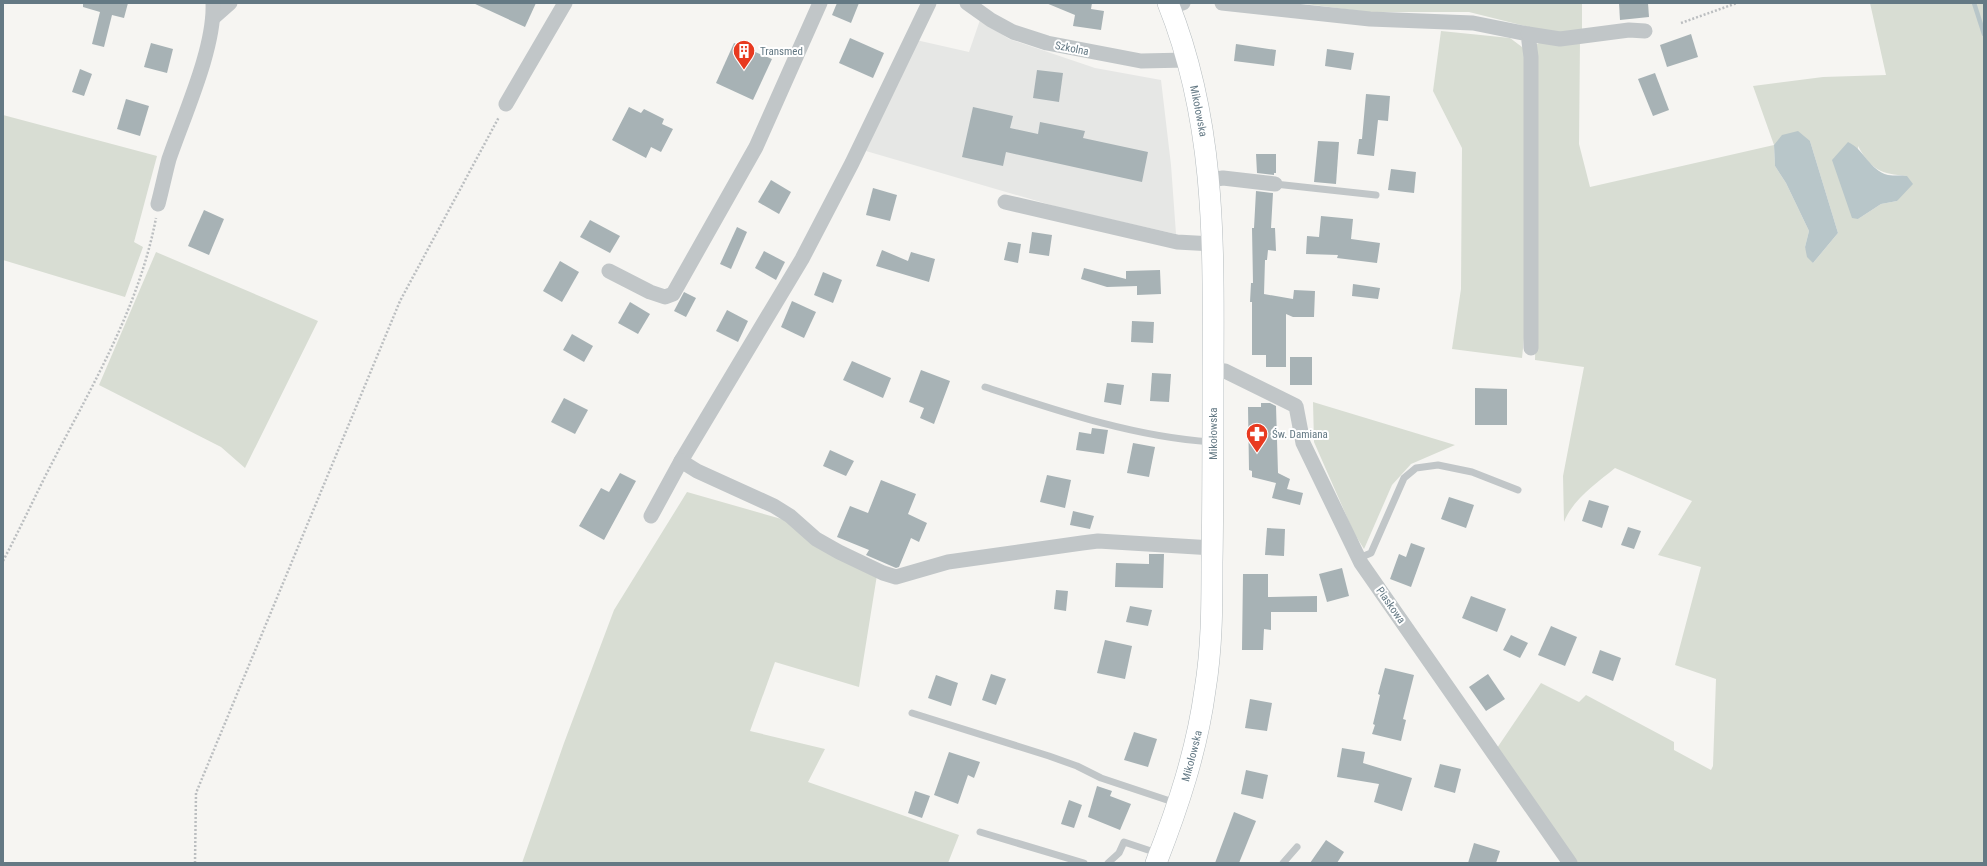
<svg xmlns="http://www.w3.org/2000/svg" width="1987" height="866" font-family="'Roboto Condensed',sans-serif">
  <rect width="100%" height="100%" fill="#f6f5f2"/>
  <path fill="#e6e7e5" d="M980,20L1009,39L1095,68L1161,80L1171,165L1176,234L1061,208L866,151L916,40L969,52Z"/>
  <g fill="#d8ddd3" fill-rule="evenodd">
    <path d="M1298,3H1582V37L1541,30L1469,12H1368Z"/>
    <path d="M1870,3H1984V863H1577L1495,751L1541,683L1579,702L1586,695L1674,742V750L1711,770L1713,766L1716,679L1675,665L1701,567L1658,555L1692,501L1615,468C1597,483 1573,499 1564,522L1563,476L1584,367L1535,360L1537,259L1535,45L1543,41L1580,40L1579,144L1590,187L1774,145L1753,86L1823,77L1886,75ZM1810,141L1838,233L1813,263L1805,247L1809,231L1786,183L1775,166L1774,145ZM1858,146C1871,170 1881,174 1907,176L1897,201L1881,204L1858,219Z"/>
    <path d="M1441,31L1510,38L1526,50V318L1522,358L1452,349L1461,289L1462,148L1433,91Z"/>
    <path d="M3,115L157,156L134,242L143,247L125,297L3,260Z"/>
    <path d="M156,252L318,321L245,468L221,447L99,385Z"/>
    <path d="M1313,402L1455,445L1411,464L1392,485L1364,549L1354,533L1314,442Z"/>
    <path d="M687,492L785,520L877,575L859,687L775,662L750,731L825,749L808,782L959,835L948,863H522L564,743L614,610Z"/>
  </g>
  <g fill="#b8c6c9">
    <path d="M1798,131L1810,141L1838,233L1813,263L1807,257L1805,247L1809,231L1786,183L1775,166L1774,145L1782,135Z"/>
    <path d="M1848,142C1865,150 1869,170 1888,175C1894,176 1901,175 1907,176L1913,184L1897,201L1881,204L1858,219L1852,218L1832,160Z"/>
  </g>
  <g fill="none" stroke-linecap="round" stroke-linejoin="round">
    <path stroke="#b8c6c9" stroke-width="4.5" d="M1974,3L1984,34"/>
  </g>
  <g fill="#a7b2b5">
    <path d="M83,3H128L124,18L112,15L104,47L92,44L100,12L83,7Z"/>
    <path d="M473,3H536L525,27Z"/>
    <path d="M837,3H859L851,23L832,15Z"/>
    <path d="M1046,3H1092L1091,9L1104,11L1101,30L1073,26L1075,15Z"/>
    <path d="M1619,3H1648L1649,17L1620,20Z"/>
    <path d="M1691,34L1698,57L1667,67L1660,45Z"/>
    <path d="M850,38L884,53L873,78L839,63Z"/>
    <path d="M151,43L173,49L167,73L144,67Z"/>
    <path d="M734,43L772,59L753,100L716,83Z"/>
    <path d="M1236,44L1276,50L1274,66L1234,61Z"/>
    <path d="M1327,49L1354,53L1351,70L1325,66Z"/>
    <path d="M80,69L92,74L84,96L72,92Z"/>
    <path d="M1037,70L1063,73L1059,102L1033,98Z"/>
    <path d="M1655,73L1669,110L1653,116L1638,79Z"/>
    <path d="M1366,94L1390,96L1388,121L1378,120L1374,156L1357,154L1359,139H1362Z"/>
    <path d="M126,99L149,106L140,136L117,129Z"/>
    <path d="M629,107L641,113L644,109L664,119L662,124L673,129L661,152L651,147L646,158L612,140Z"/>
    <path d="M973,107L1013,116L1010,128L1038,134L1040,122L1085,131L1083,138L1148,152L1142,182L1006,152L1003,166L962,157Z"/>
    <path d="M1318,141L1339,142L1336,184L1314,182Z"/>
    <path d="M1256,154H1276V173H1274V175L1257,173Z"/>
    <path d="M1391,169L1416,172L1414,193L1388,190Z"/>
    <path d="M771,180L791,192L779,214L758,202Z"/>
    <path d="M873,188L897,195L890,221L866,215Z"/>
    <path d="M1256,191L1273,193L1271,228H1275L1276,251L1268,250L1267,260H1265L1264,294L1293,299L1294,290L1315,291L1314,317H1293L1286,314V367H1266V355H1252V302H1250L1251,283H1253L1252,228H1254Z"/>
    <path d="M204,210L224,219L209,255L188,246Z"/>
    <path d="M1321,216L1353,219L1351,239L1380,243L1377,263L1337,258L1338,255L1306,254L1307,236L1319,237Z"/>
    <path d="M590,220L620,236L610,253L580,237Z"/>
    <path d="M737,227L747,232L731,269L720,264Z"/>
    <path d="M1032,232L1052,235L1049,256L1029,253Z"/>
    <path d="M1008,242L1021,244L1018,263L1004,260Z"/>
    <path d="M882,250L908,261L911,252L935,259L929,282L876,266Z"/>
    <path d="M764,251L785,262L776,280L755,268Z"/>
    <path d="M560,261L579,272L562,302L543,291Z"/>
    <path d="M1084,268L1126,279V271L1160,270L1161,294L1137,295V286L1107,287L1081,279Z"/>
    <path d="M823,272L842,280L833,303L814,295Z"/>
    <path d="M1353,284L1380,288L1378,299L1352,296Z"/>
    <path d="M684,292L696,298L686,317L674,311Z"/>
    <path d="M792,301L816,312L804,338L781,327Z"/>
    <path d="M630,302L650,314L638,334L618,323Z"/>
    <path d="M727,310L748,321L738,342L716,331Z"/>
    <path d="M1132,321L1154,322L1153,343L1131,342Z"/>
    <path d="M572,334L593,346L584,362L563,350Z"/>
    <rect x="1290" y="357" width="22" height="28"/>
    <path d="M852,361L891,378L883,398L843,380Z"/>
    <path d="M921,370L950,381L934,424L920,418L924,408L909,402Z"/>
    <path d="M1152,373L1171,374L1169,402L1150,401Z"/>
    <path d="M1107,383L1124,385L1121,405L1104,402Z"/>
    <path d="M1475,388L1507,389V425H1475Z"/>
    <path d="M564,398L588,410L575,434L551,422Z"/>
    <path d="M1261,403H1270L1276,406L1278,473L1290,479L1287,489L1303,493L1300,505L1272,498L1276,483L1252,477V471L1249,470L1248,407H1261Z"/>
    <path d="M1092,428L1108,430L1104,454L1076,450L1079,432L1091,434Z"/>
    <path d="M1133,443L1155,447L1149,477L1127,473Z"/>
    <path d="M830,450L854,461L846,476L823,466Z"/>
    <path d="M620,473L636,481L604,540L579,526L601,488L609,492Z"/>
    <path d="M1047,475L1071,480L1065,508L1040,502Z"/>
    <path d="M881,480L916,494L908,514L927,523L919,542L911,538L899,567L896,568L866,555L869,550L837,537L850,506L868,513Z"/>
    <path d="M1449,497L1474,505L1466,528L1441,519Z"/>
    <path d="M1589,500L1609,506L1602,528L1582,521Z"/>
    <path d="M1073,511L1094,516L1090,529L1070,525Z"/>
    <path d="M1628,527L1641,531L1634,549L1621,545Z"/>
    <path d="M1267,528L1285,529L1284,556L1265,555Z"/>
    <path d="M1411,543L1425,548L1411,587L1390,579L1399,554L1406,557Z"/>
    <path d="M1149,554H1164L1163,588L1115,587L1116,563L1149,564Z"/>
    <path d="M1342,568L1349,596L1327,602L1319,574Z"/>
    <path d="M1243,574H1268V597L1317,596V612H1271V630L1264,629L1263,650H1242Z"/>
    <path d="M1056,590L1068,591L1066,611L1054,609Z"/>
    <path d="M1471,596L1506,609L1497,632L1462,618Z"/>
    <path d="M1130,606L1152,610L1148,626L1126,622Z"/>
    <path d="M1551,626L1577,637L1565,666L1538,655Z"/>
    <path d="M1511,635L1528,643L1520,658L1503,650Z"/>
    <path d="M1105,640L1132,646L1125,679L1097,673Z"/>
    <path d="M1600,650L1621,658L1613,681L1592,673Z"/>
    <path d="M1385,668L1414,675L1403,719L1406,720L1401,741L1372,734L1375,725L1373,724L1380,695L1378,694Z"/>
    <path d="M991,674L1006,679L996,705L982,700Z"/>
    <path d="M1488,674L1505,699L1486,711L1469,687Z"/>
    <path d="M936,675L958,683L951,706L928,698Z"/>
    <path d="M1250,699L1272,703L1267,731L1245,728Z"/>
    <path d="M1134,732L1157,739L1148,767L1124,760Z"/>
    <path d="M1342,748L1365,752L1363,763L1412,778L1402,811L1374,802L1379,784L1337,777Z"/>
    <path d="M949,752L980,762L974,778L968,775L958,804L934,795Z"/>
    <path d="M1440,764L1461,769L1455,793L1434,787Z"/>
    <path d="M1246,770L1268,775L1263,799L1241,794Z"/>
    <path d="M1097,786L1112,791L1110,796L1131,804L1120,830L1088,817Z"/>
    <path d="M915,791L930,796L922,818L908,813Z"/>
    <path d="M1069,800L1082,805L1074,828L1061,824Z"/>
    <path d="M1234,812L1256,821L1239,863H1215Z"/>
    <path d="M1326,840L1344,852L1337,863H1310Z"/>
    <path d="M1474,843L1500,851L1496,863H1468Z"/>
  </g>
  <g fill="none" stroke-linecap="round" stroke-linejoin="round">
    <g stroke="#b3babd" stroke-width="22">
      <g id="secondary">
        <path id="s1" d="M1156,863C1178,807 1197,750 1205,690C1212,648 1212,606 1212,563C1213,506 1213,449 1213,392C1213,259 1219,130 1168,3"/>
      </g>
    </g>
    <g stroke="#bbbec0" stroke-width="2.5" stroke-dasharray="2 2" stroke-linecap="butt">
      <path d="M1681,23L1737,3"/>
      <path d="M3,561C20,529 35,496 52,463C93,384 139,307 156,218"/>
      <path d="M195,863L196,793L400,301L499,117"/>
    </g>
    <g stroke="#c1c6c8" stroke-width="7">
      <path d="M1275,184L1376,195"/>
      <path d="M985,387C1058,411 1134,437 1211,442"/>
      <path d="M1359,558L1371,553L1404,478L1416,468L1438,465L1472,472L1518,490"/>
      <path d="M912,713L1049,756L1077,766L1101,778L1176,803"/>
      <path d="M980,832L1084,863"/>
      <path d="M1108,863L1119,853L1124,842L1157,853"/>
      <path d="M1283,863L1297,847"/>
    </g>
    <g stroke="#c1c6c8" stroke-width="15">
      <path d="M929,3L852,163L802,259L681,461L697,471L774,506L790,516L816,539L839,552L883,573L896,577L948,562L1082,543L1098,541L1213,548"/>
      <path d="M967,3L991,20L1013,32L1047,43L1141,61L1187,60"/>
      <path d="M1222,3L1370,19L1473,23L1528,34L1531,57V348"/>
      <path d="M1169,6L1183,3"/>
      <path d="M213,18L230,3"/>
      <path d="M1528,34L1560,39L1629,30L1645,31"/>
      <path d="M506,104L565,3"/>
      <path d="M1210,180L1223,178L1275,184"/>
      <path d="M1005,202L1177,242L1213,244"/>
      <path d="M158,204C162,189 165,174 169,159C184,115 215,48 213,3"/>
      <path d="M609,271L650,292L665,297L673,294L756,147L820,3"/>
      <path d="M1213,370L1225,371L1296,406L1303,443L1361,563L1570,863"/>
      <path d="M651,516L681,461"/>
    </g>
    <use href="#secondary" stroke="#fff" stroke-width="21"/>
  </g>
  <defs>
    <g id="building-pin" transform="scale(1.15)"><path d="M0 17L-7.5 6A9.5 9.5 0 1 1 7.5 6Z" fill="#e83a20" stroke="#fff"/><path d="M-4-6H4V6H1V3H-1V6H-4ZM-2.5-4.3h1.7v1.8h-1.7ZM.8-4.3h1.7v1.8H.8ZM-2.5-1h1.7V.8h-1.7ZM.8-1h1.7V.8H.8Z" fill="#fff"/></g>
    <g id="pharmacy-pin" transform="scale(1.15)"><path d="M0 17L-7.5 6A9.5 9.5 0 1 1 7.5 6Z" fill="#e83a20" stroke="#fff"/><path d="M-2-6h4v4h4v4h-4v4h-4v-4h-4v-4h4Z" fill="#fff"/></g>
  </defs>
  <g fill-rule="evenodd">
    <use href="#building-pin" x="744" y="51"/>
    <use href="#pharmacy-pin" x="1257" y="434"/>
  </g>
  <g text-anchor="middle" stroke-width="4" stroke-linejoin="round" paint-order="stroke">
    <g font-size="11" fill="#647984" stroke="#fff">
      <text transform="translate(1072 48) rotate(11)" y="4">Szkolna</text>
      <text transform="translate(1199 111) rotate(79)" y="4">Mikołowska</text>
      <text dy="4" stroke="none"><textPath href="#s1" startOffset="437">Mikołowska</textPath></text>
      <text transform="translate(1391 605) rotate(55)" y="4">Piaskowa</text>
      <text dy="4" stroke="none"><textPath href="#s1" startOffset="113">Mikołowska</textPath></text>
    </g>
    <g font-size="11" fill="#647984" stroke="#fff" text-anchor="start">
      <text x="760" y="55">Transmed</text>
      <text x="1272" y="438">Św. Damiana</text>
    </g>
  </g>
  <rect width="1987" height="866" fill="none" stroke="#647984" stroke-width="8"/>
</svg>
